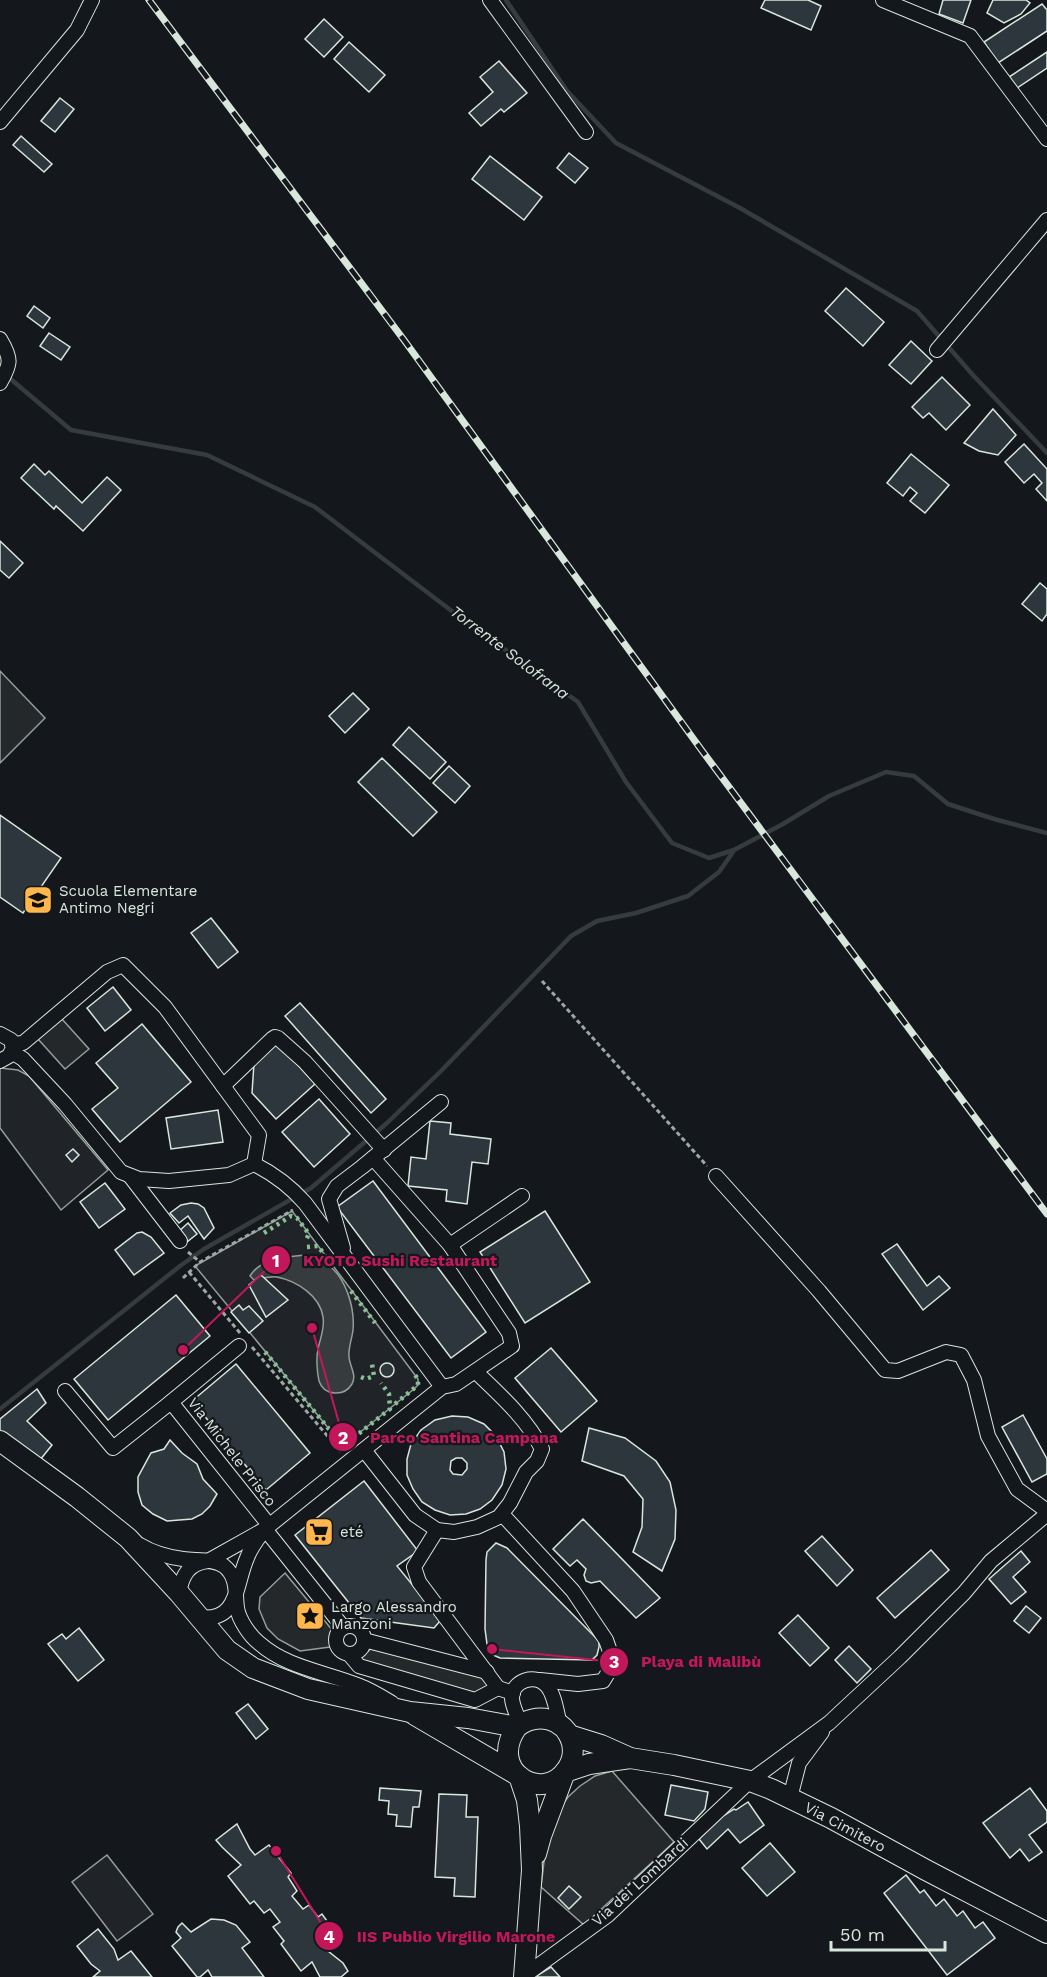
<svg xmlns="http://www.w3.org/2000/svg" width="1047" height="1977" font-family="'Work Sans',sans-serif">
  <rect width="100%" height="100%" fill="#14181c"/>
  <g fill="#202428" stroke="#939e99" stroke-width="1.5">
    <path d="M0,1068L18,1070L29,1076L108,1170L61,1210L0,1128Z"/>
    <path d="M292,1211L418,1379V1385L414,1389L343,1446L195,1266Z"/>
    <path d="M107,1855L153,1914L117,1941L72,1882Z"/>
  </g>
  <g fill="#24282b" stroke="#939e99" stroke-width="1.5">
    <path d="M0,671L45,718L0,763Z"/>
    <path d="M61,1018L89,1049L65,1069L38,1039Z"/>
    <path d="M285,1573L333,1631L330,1647L300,1651L278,1639L267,1628L259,1609L260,1597Z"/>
    <path d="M373,1647L484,1677L490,1686L474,1696L363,1664L360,1658Z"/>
    <path d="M612,1771L674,1842L584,1925L541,1887L546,1845L559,1810L568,1797L580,1786L595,1776Z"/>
  </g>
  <path fill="#363b3e" stroke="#939e99" stroke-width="1.5" d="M305,1255C312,1258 321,1260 327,1264C346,1277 355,1308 353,1330C352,1339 348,1348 349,1357C350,1367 357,1375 352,1384C344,1397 324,1396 319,1381C317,1372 316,1358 318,1349C320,1339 325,1328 323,1317C320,1296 297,1281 277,1277C270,1276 261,1279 254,1280L250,1276C261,1258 286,1257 305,1255Z"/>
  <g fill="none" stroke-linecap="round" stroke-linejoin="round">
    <g stroke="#363b3e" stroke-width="4.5">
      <path d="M506,0L567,91L616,143L740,208L917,311L972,374L1047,453"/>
      <path d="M7,376L71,430L207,455L315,507L457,615L578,702L626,782L672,843L709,858L734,850L783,824L829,796L886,772L914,776L948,804L994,819L1047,833"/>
      <path d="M0,1409L180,1266L204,1249L311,1188L387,1123L441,1071L571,936L597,921L636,913L688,896L719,872L733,852"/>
    </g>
  </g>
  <g fill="#2c363c" stroke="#d8e6dc" stroke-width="1.5" fill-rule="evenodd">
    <path d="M765,0H808L821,6L811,30L761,8Z"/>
    <path d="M943,0H971L963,23L939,14Z"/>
    <path d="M993,0H1026L1030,3L1021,14L1004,23L987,13Z"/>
    <path d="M1042,4L1047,10V31L998,63L984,42Z"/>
    <path d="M324,19L343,37L324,57L305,39Z"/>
    <path d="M349,42L385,75L369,92L334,59Z"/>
    <path d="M1047,52V68L1017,88L1009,77Z"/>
    <path d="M499,61L527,93L504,112L501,109L481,126L469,113L493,92L480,77Z"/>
    <path d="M60,98L74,109L55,132L41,121Z"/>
    <path d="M21,136L52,164L44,172L13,145Z"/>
    <path d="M569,153L588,168L575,183L557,168Z"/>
    <path d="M490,156L542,197L524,220L472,179Z"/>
    <path d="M846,288L884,322L863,346L825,311Z"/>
    <path d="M34,306L50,318L43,328L27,316Z"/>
    <path d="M49,333L70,347L61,360L40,346Z"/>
    <path d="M911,341L932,361L911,384L889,365Z"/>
    <path d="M942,377L970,405L946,430L929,413L923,418L912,407Z"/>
    <path d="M993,409L1016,435L998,455L979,451L964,443Z"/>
    <path d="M1024,444L1047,469V501L1036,489L1042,483L1034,474L1024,483L1005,462Z"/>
    <path d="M911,454L949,485L925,513L910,501L917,493L910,487L903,496L887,483Z"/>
    <path d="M34,464L45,475L49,471L82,503L107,477L121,490L83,531L56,506L54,509L21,478Z"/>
    <path d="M0,541L23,563L9,578L0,570Z"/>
    <path d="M1040,583L1047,589V614L1042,621L1022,604Z"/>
    <path d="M353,693L369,709L345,733L329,716Z"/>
    <path d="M409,727L446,762L430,779L393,745Z"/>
    <path d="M382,758L437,812L413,836L358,782Z"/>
    <path d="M449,766L470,786L455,803L433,783Z"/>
    <path d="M0,815L61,858L23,913L0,897Z"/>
    <path d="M211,918L238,952L218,968L191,933Z"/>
    <path d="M113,987L131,1010L105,1031L87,1008Z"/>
    <path d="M300,1003L386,1099L371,1113L285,1016Z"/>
    <path d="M142,1024L191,1082L120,1142L92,1109L118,1088L96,1063Z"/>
    <path d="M277,1042L315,1084L276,1119L252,1093L254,1063Z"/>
    <path d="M319,1099L350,1134L314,1167L282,1132Z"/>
    <path d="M218,1110L223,1142L171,1149L166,1118Z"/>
    <path d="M430,1121L451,1123L450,1134L491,1139L488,1164L472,1162L467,1204L446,1201L447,1190L408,1186L411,1157L426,1159Z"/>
    <path d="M73,1149L79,1155L72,1162L66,1155Z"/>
    <path d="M373,1181L486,1332L451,1358L337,1207Z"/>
    <path d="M105,1183L125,1209L99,1228L80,1202Z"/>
    <path d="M191,1203L198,1204L204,1208L214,1228L204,1239L188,1216L179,1223L170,1213L181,1205Z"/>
    <path d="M545,1211L590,1282L525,1323L480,1252Z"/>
    <path d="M188,1223L197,1234L187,1242L178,1232Z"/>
    <path d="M142,1232L151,1237L164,1253L134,1275L115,1250L137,1233Z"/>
    <path d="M897,1244L927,1286L939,1276L950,1288L923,1310L882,1254Z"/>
    <path d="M261,1275L288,1300L266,1317L249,1285Z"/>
    <path d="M176,1295L210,1336L108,1420L74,1379Z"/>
    <path d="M239,1305L243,1310L249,1306L263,1321L249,1333L231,1312Z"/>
    <path d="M551,1348L597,1401L561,1432L515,1378Z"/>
    <circle cx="387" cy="1370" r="7"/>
    <path d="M236,1364L310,1453L266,1490L192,1401Z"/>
    <path d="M37,1389L46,1403L27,1421L52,1445L40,1460L0,1432V1419Z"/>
    <path d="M1023,1415L1047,1459V1474L1032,1482L1002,1427Z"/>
    <path d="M452,1416L468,1417L484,1424L496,1436L504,1452L506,1469L502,1485L492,1500L480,1509L466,1514L450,1515L435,1510L422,1502L413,1489L407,1475V1459L411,1444L421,1430L435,1420ZM456,1458H462L467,1463V1469L462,1475L453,1474L450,1470L451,1461Z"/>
    <path d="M589,1428L625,1438L656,1461L670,1482L676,1510L675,1539L662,1571L633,1552L642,1527L643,1499L624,1476L582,1461Z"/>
    <path d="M170,1440L182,1453L197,1464L203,1479L217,1494L210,1506L202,1514L192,1519L167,1521L153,1514L142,1505L138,1492V1477L151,1453L164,1449Z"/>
    <path d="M364,1481L418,1551L397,1566L441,1620L434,1628L361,1618L295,1535Z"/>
    <path d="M583,1519L660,1598L636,1618L600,1581L591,1583L586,1581L584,1575L586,1569L577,1560L570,1566L553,1549Z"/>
    <path d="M822,1536L853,1570L837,1586L805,1551Z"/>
    <path d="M496,1543L507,1548L599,1641V1647L597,1655L592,1660L500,1658L493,1655L487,1644L485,1629L486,1560L487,1552Z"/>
    <path d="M931,1550L949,1570L895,1618L877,1598Z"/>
    <path d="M1021,1551L1030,1562L1013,1577L1026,1592L1011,1604L989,1579Z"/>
    <path d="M1026,1606L1041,1618L1029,1633L1014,1621Z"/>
    <path d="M798,1615L829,1648L810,1666L779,1633Z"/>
    <path d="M79,1628L104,1660L78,1681L48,1644L62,1634L66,1639Z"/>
    <path d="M849,1646L871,1669L857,1683L835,1660Z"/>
    <path d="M248,1704L268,1729L256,1739L236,1713Z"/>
    <path d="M671,1785L708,1792L705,1809L694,1821L665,1815Z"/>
    <path d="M380,1788L421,1791L419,1807H413L411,1827L396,1826L397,1815L388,1814L389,1801L379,1800Z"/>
    <path d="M1030,1788L1047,1811V1822L1029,1835L1042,1852L1029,1861L1020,1849L1010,1858L983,1823Z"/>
    <path d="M439,1794L467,1795L466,1817H478L475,1897L454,1896L455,1878L435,1877Z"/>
    <path d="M748,1802L764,1825L740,1843L728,1829L707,1849L699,1839L723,1816L734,1809L736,1810Z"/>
    <path d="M237,1824L250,1849L255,1855L269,1845L291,1873L288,1877L297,1891L292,1896L303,1909L309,1905L318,1917L322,1914L342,1942L328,1951L343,1963L348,1971L341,1977H320L312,1962L301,1971L281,1944L284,1941L273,1927L280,1922L270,1909L264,1913L254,1901L250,1904L228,1876L241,1865L222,1847L216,1840Z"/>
    <path d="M770,1843L795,1872L767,1896L742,1868Z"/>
    <path d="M906,1875L920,1893L924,1890L936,1906L944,1899L957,1916L963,1911L975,1928L983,1922L995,1938L947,1975L884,1893Z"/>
    <path d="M569,1886L581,1897L569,1909L558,1898Z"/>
    <path d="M211,1919L224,1920L236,1925L250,1942L242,1948L264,1977H212L208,1970L200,1977H197L172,1946L181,1938L176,1932L178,1927L182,1923L191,1932Z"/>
    <path d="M98,1929L114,1949L118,1960L131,1951L152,1977H93L100,1971L91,1964L77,1946Z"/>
    <path d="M551,1967L560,1977H537L538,1975Z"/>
  </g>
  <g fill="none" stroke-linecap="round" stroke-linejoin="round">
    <g stroke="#d8e6dc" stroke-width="16">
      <g id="street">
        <path d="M490,0L586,132"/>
        <path d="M883,0L970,36L1047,139"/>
        <path d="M0,122L77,30L92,0"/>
        <path d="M0,339C12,359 11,364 0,383"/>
        <path d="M937,350L1047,220"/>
        <path d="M0,1034L11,1040L13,1048L9,1056L0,1061"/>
        <path d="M12,1044L23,1043L107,972L123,965L165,1007L259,1135L254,1164"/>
        <path d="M12,1052L23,1059L65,1104L121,1172L139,1179L169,1181L229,1175L254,1164C274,1174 290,1186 305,1203L442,1387"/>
        <path d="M223,1086L272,1039L275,1037L278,1038L305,1062L384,1150"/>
        <path d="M130,1176L180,1241"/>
        <path d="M716,1176L819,1291L885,1370L898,1371L946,1352L961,1355L974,1380L988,1436L1017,1489L1047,1511"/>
        <path d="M450,1245L522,1196"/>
        <path d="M343,1248L329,1199L337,1186L362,1167L441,1102"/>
        <path d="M65,1391L113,1448L171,1402L269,1525"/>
        <path d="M171,1402L239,1346"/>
        <path d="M364,1450L415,1515L437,1530L454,1532L477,1527L499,1517L510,1503L526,1472L537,1461L542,1449C527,1419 500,1395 476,1372"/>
        <path d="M502,1514L573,1591L606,1640L614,1663L603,1681L578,1684L540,1680"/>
        <path d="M265,1529L343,1627"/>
        <path d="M437,1530L414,1567L419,1582L498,1688L513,1693"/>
        <path d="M140,1545C153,1553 168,1557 183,1559C196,1561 213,1558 224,1566C238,1577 235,1593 237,1608C239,1620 250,1636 259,1643C287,1668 326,1672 360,1686C371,1690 382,1697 392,1703"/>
        <path d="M179,1593C182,1575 189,1563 208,1561L265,1529L442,1387L456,1384L512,1346L509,1333L450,1245L373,1158"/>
        <path d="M198,1617C239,1623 235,1585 247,1558C250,1549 256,1541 262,1533"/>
        <circle cx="350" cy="1640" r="14"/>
        <path d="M364,1640L487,1672"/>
        <path d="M349,1654L359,1666L475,1700L498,1688"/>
        <path d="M520,1724C518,1716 512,1706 512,1698C512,1680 536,1673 547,1686C555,1695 557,1714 560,1725"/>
        <path d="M790,1798L799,1763L822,1732"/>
        <path d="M524,1976L608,1915L750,1781L829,1723L900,1657L964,1593L991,1561L1047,1514"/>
      </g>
    </g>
    <g stroke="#d8e6dc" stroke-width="22">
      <g id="secondary">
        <path d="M0,1441L77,1497L128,1538L179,1593L227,1650L253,1668L308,1689L410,1712L468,1718L517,1727C536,1712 565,1717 572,1743C574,1752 572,1762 567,1769C543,1805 486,1771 517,1727"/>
        <path d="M415,1715L519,1776L527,1800L530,1826L532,1870L524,1977"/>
        <path d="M569,1735L601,1745L630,1758L674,1765L750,1781L771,1789L831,1818L926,1870L1047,1933"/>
        <path d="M536,1854L541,1836L565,1772L589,1764L630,1758"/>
      </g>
    </g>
    <g stroke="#9da8a2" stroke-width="3" stroke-dasharray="4.5 3" stroke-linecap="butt">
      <path d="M542,981L707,1166"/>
      <path d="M188,1252L200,1262"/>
      <path d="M189,1272L240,1333"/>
      <path d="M183,1278L200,1262L293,1210"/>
      <path d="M252,1347L341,1452"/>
    </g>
    <use href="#street" stroke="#14181c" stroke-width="14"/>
    <use href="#secondary" stroke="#14181c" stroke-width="20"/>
    <g stroke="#d8e6dc" stroke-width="7">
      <path id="rail" d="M149,0L404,340L703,752L1047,1214"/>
    </g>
    <use href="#rail" stroke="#14181c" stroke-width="4.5" stroke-dasharray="14" stroke-linecap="butt"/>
    <g stroke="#8ac095" stroke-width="4.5" stroke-dasharray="3 4.5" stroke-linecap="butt">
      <path d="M264,1233L291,1216L297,1218L309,1234L305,1242"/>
      <path d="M307,1247L318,1246L330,1262"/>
      <path d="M351,1291L375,1323"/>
      <path d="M265,1352L343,1446L390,1409L389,1394L381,1383"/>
      <path d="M361,1377L366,1379L374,1376L372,1364"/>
      <path d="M395,1404L418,1385V1379L415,1375"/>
    </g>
  </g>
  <defs>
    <g id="school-square" transform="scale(1.5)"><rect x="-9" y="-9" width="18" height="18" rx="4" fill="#ffb74d" stroke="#14181c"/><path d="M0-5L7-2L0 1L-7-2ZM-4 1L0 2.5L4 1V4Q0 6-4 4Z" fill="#111"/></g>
    <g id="supermarket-square" transform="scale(1.5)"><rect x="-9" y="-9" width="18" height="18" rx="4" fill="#ffb74d" stroke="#14181c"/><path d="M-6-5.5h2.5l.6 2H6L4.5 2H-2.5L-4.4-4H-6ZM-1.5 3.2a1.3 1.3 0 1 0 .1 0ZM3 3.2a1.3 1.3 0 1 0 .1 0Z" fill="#111"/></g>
    <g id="sight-square" transform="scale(1.5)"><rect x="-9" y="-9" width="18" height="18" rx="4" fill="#ffb74d" stroke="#14181c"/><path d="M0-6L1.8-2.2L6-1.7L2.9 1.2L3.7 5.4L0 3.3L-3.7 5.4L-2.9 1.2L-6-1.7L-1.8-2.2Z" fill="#111"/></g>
  </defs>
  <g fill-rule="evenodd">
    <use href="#school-square" x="38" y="900"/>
    <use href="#supermarket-square" x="319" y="1532"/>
    <use href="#sight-square" x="310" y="1616"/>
  </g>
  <g text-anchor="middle" stroke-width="4.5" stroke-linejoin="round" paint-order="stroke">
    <g font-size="15" fill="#d8e6dc" stroke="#14181c" text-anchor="start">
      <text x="59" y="896">Scuola Elementare<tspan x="59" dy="17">Antimo Negri</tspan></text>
      <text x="340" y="1537">eté</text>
      <text x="331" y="1612">Largo Alessandro<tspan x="331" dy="17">Manzoni</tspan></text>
    </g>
    <g font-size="15" fill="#d8e6dc" stroke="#14181c">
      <text transform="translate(232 1452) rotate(52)" y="5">Via Michele Prisco</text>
      <text transform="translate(845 1827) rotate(28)" y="5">Via Cimitero</text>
      <text transform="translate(640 1882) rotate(-42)" y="5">Via dei Lombardi</text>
    </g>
    <g font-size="16" font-style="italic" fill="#d8e6dc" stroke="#14181c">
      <text transform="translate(510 652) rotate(37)" y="6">Torrente Solofrana</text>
    </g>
  </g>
  <path fill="none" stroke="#c2185b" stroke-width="2" d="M183 1350L276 1260M312 1328L343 1437M492 1649L614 1662M276 1851L329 1936"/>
  <g fill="#c2185b" stroke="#14181c" stroke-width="2">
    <circle cx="183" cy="1350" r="6"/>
    <circle cx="312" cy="1328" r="6"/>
    <circle cx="492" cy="1649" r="6"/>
    <circle cx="276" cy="1851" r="6"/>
    <circle cx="276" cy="1260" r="15"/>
    <circle cx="343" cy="1437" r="15"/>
    <circle cx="614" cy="1662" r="15"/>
    <circle cx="329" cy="1936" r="15"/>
  </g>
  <g font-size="18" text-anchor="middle" font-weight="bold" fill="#fff">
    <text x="276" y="1267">1</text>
    <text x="343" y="1444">2</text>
    <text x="614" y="1668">3</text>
    <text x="329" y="1943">4</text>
  </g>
  <g font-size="16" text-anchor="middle" font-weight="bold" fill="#c2185b" stroke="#14181c" stroke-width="4.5" stroke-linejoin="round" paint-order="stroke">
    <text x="400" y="1266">KYOTO Sushi Restaurant</text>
    <text x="464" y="1443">Parco Santina Campana</text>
    <text x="701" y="1667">Playa di Malibù</text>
    <text x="456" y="1942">IIS Publio Virgilio Marone</text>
  </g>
  <path d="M831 1941v9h114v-9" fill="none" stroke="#d8e6dc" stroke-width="3"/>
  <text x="840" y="1941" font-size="18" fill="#d8e6dc" stroke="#14181c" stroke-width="4.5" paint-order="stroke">50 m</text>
</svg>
